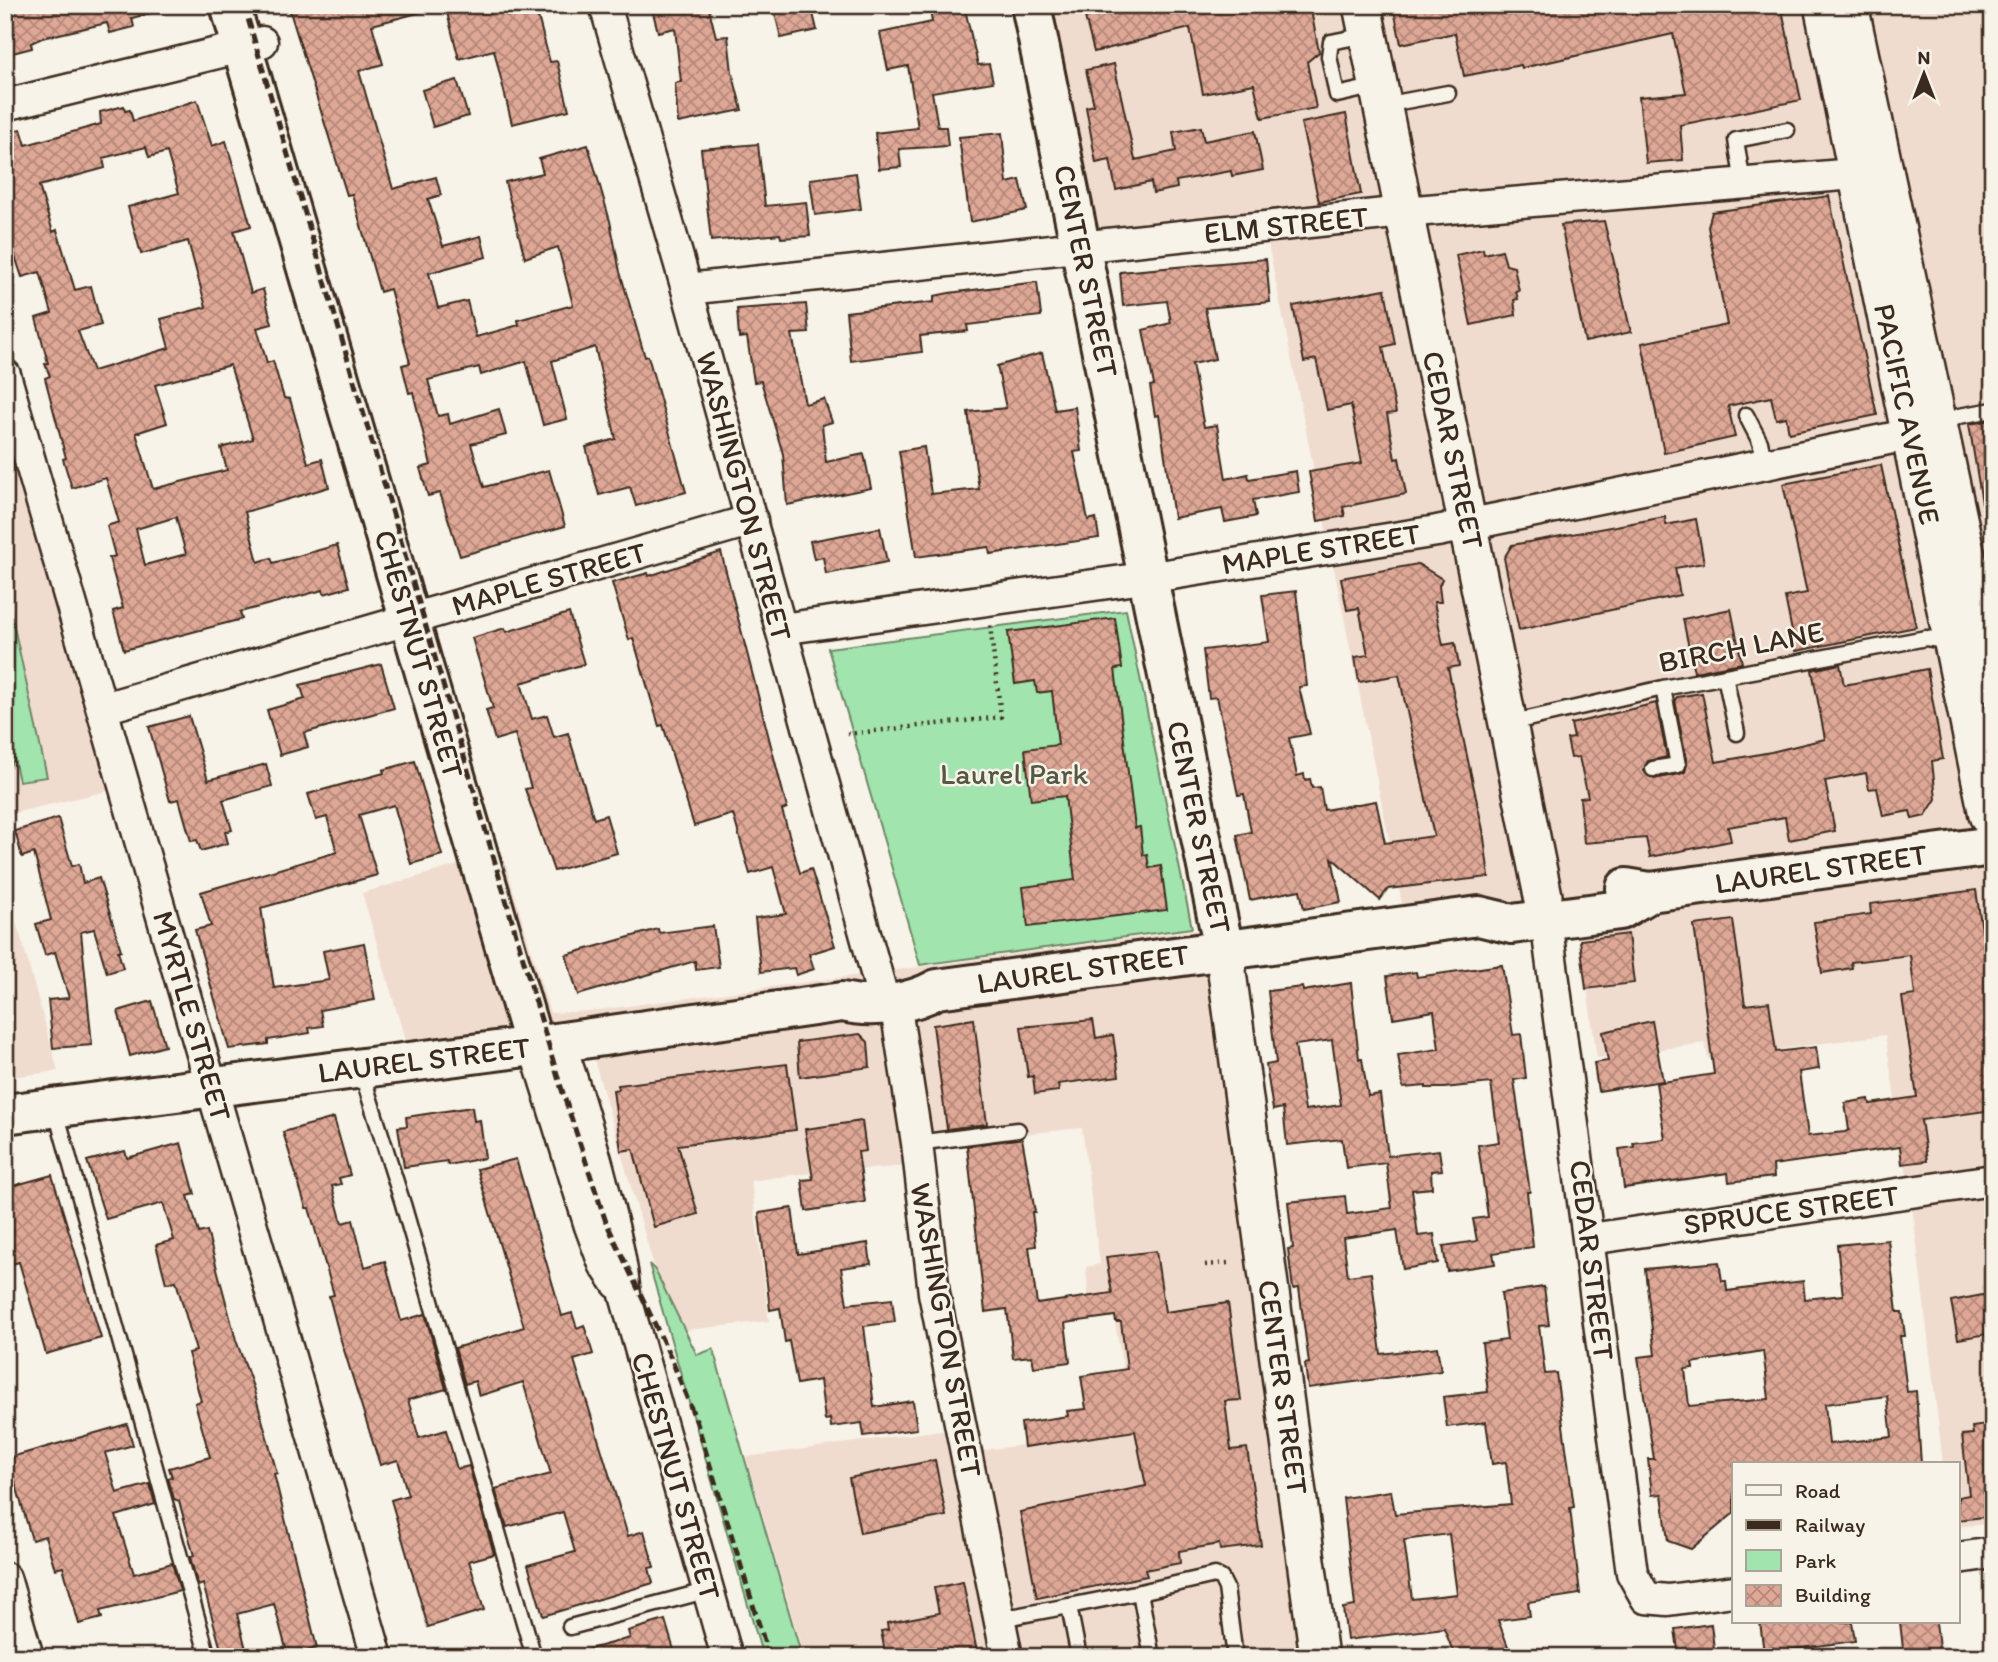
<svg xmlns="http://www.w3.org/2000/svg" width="1998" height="1662" font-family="Itim,sans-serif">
  <defs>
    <pattern id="building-cross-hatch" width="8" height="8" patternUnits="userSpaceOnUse" patternTransform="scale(1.75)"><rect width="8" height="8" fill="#dea796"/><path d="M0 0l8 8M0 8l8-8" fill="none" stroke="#b5887a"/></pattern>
  </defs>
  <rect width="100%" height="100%" fill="#f7f3e8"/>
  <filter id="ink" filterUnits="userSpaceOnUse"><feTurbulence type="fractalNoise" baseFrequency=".0143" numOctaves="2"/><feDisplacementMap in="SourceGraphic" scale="14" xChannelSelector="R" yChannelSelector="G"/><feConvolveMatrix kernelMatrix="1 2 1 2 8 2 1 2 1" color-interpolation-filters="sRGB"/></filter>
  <g filter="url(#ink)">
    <g fill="#f0dccf">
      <path d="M1031,5H1993V1599L1985,1524L1958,1527V1464H1943L1914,1221L1885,1035L1708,1059L1705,1043L1597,1058L1576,911L1408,933L1265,229L1082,244Z"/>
      <path d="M5,374L129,786L5,815Z"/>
      <path d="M502,852L550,1013L590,1011L1195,930L1228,957L1319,1657H804L746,1457L934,1431H968L971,1452L1134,1430L1114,1317L1090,1320L1086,1267L1100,1264L1082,1128L922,1145L925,1165L800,1174L751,1181L769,1321L686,1330L655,1270L591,1049L414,1070L362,893Z"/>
      <path d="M5,889L22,941L58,1071L5,1078Z"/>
    </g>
    <g fill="#a1e4ae" stroke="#6e8766" stroke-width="2">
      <path d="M5,586L47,777L19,781L14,759L5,774Z"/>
      <path d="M1126,610L1192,928L920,965L828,648Z"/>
      <path d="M649,1264L655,1270L697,1355L713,1349L802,1657H763Z"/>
    </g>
    <g fill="url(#building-cross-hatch)" stroke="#3b2a1e" stroke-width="2" fill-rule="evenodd">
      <path d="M5,5H150L151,13L132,18L134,27L110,33L107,23L42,38L31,43L32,48L5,55Z"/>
      <path d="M288,5H421L422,12L372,25L383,64L359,71L393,189L436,177L441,195L428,199L443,246L481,236L486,257L429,273L438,308L467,301L476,337L519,325L518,320L573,305L558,247L525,258L505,182L543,173L539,159L588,145L610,221L620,272L645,357L648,356L686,492L636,506L630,487L599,495L586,447L616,439L595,347L552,361L567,419L543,425L526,361L481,375L479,367L428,380L438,416L448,414L450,424L499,409L506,435L471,444L484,487L549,470L565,526L460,556L440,493L428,496L420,468L431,465L413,392L409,393L402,365L410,363L390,289L380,292L352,194L347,195Z"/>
      <path d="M445,5H506L508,16L536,9L550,62L557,61L569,110L512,124L494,50L459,59Z"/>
      <path d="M651,5H708L716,37L728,36L732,72L742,110L678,123L675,83L681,82L675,28L658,32Z"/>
      <path d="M773,5H811L817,30L781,38Z"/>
      <path d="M929,5H964L978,65L989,64L993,82L932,92L938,127H946L948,146L899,149L901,167L879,169L875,133L918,128L908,66L888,70L880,33L932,22Z"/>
      <path d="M1131,5H1310L1319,52L1307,62L1316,108L1262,118L1254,84L1203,94L1190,28L1094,52L1085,17Z"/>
      <path d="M1393,5H1781L1801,100L1680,125L1683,160L1646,163L1639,97L1686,93L1673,34L1522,68L1521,65L1464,76L1455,33L1401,44Z"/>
      <path d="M1114,64L1135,160L1176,151L1173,132L1201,127L1204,141L1255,131L1263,170L1232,176L1231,171L1176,181L1177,188L1153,193L1151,182L1116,190L1110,160L1096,163L1086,107L1094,105L1086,70Z"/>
      <path d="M457,80L468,116L433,127L422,90Z"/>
      <path d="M197,100L212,146L226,141L251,226L234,231L251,293L263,289L272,324L257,328L267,363L273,361L284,398L290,399L308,463L322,459L329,487L245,512L258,562L271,558L273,563L337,545L349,587L324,594L323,590L240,612L242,619L124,650L113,611L123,608L109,558L115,556L107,526L119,522L106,478L72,488L63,459L66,458L45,378L50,376L45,364L48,363L36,318L52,313L40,272L22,277L9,238L5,239V133L21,129L26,145L101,124L100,112L124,106L125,111L130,110L133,121ZM146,147L149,157L167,152L179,193L128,207L141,254L188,241L206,307L161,319L169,348L93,371L78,331L101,325L91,286L75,290L57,230L53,232L39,186L105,168L103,158ZM230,365L253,439L221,448L227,470L153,489L136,433L167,423L155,385ZM176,517L186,554L145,565L136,529Z"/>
      <path d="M1346,114L1361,194L1319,202L1301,123Z"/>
      <path d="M1002,133L1007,183L1020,180L1027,210L970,222L959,137Z"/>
      <path d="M758,144L765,206L806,202L810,236L781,238L780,234L711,241L701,149Z"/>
      <path d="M856,173L861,209L815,215L810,179Z"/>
      <path d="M1829,196L1877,415L1789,433L1786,417L1776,419L1771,397L1728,406L1735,437L1664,453L1642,343L1727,325L1708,227L1712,212Z"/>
      <path d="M1604,221L1631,332L1585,342L1561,225Z"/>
      <path d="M1483,249L1484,254L1502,250L1506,265L1514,267L1519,291L1516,292L1518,299L1514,300L1516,315L1471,325L1456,255Z"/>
      <path d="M1266,259L1270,302L1205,308L1215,359L1192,364L1204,427L1217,425L1226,479L1248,474L1249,479L1296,471L1299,492L1253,500L1256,516L1252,517L1225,522L1222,509L1174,518L1159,415L1155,416L1150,386L1154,385L1143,330L1171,323L1167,301L1123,306L1120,272Z"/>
      <path d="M1037,282L1041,316L967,325L968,331L920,336L922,352L851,361L846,312L934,302V296L949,293Z"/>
      <path d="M1385,289L1395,344L1383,347L1396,413L1387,414L1395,459L1399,458L1406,494L1343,507L1345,516L1318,521L1309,472L1362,463L1351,405L1327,410L1316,359L1304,362L1293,306Z"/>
      <path d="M806,304L809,333L792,334L805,404L824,399L832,422L822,425L826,462L864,454L871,488L787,505L783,454L761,381L754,382L747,337L739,338L737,309Z"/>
      <path d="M1042,353L1055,410L1075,407L1081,451L1074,452L1088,520L1096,518L1099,538L990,554L989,547L916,557L899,451L924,447L931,494L979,489L968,412L1006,408L997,366Z"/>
      <path d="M1993,420V502L1982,503L1969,424Z"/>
      <path d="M1881,465L1916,627L1796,651L1785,597L1807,593L1783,484Z"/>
      <path d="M1665,517L1666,525L1696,519L1704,563L1675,568L1680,595L1519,630L1504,558L1512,545Z"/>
      <path d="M880,528L887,562L826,574L823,557L814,559L810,541Z"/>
      <path d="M721,552L787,808L782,810L800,873L811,869L835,946L809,954L814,969L796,975L794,968L761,972L755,918L786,914L773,867L750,874L733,814L694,826L663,725L659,726L633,638L629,640L612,583L648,573L649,576Z"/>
      <path d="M1418,564L1442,579L1439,586L1441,602H1434L1443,645L1455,643L1459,666L1448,668L1483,830L1489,877L1388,889L1380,900L1332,858L1341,902L1304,909L1300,890L1250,900L1237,835L1251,832L1244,794L1238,795L1217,697L1209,698L1203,650L1269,642L1262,595L1296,591L1307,686L1299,687L1310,734L1289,738L1297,776L1304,774L1305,780L1310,779L1312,788L1320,787L1324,810L1376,801L1385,843L1434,836L1399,675L1359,682L1355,657L1368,655L1359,608L1347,610L1341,578Z"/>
      <path d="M1731,609L1742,663L1694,672L1683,619Z"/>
      <path d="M569,613L584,664L521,683L532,719L547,715L554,737L568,733L594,819L606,815L617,853L554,871L525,789L531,788L515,734L495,740L486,710L493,708L472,638L505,628L506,632Z"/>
      <path d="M1115,618L1122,668L1115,669L1135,828L1140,827L1143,855L1147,854L1149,868L1161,866L1167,910L1028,927L1023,887L1075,880L1065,796L1031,800L1025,749L1058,745L1052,691L1037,693L1035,681L1015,684L1008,632Z"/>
      <path d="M381,664L394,708L304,733L308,747L280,755L267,710L305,699L300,685Z"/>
      <path d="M1840,664L1844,685L1927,669L1943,759L1932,761L1936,799L1925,816L1912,819L1910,811L1883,816L1877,788L1869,789L1866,773L1825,781L1835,831L1789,840L1785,817L1728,827L1731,841L1650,857L1646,838L1584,843L1580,798L1588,797L1579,757L1571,758L1567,739L1574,738L1571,724L1656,703L1667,757L1648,761L1644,771L1654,779L1680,774L1685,772L1687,764L1675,700L1677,697L1702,693L1716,762L1771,752L1825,739L1812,670Z"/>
      <path d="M189,716L208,780L266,764L272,786L223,800L232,830L225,832L228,843L201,851L197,840L191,841L179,799L170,801L149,727Z"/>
      <path d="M415,761L442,855L411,864L394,805L359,815L377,875L261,908L274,988L329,980L323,951L364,943L375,1000L320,1010L323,1026L309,1028L310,1033L268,1040V1044L229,1049L195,930L211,926L201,892L337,852L327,817L316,820L308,794L384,773L383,770Z"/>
      <path d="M58,818L72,866L79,864L83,883L99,878L121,950L118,951L123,968L107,973L94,929L81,932L92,1045L53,1048L48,1000L69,998L55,952L45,955L36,924L51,920L34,853L22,857L15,831Z"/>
      <path d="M1976,890L1984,944L1989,943L1993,975V1110L1921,1120L1927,1161L1902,1164L1900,1147L1773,1165L1774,1177L1729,1182L1728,1173L1624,1188L1619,1149L1634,1147L1633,1143L1665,1139L1656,1083L1714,1074L1694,925L1733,920L1745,1005L1769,1002L1776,1052L1816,1047L1819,1069L1799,1072L1808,1136L1845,1132L1849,1130L1845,1103L1869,1099L1870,1104L1917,1097L1902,997L1915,995L1910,955L1851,962L1852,968L1822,973L1814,922L1871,914L1870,904Z"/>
      <path d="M713,926L719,967L696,970L695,961L578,995L566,955L658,929L659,933Z"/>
      <path d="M1628,934L1634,983L1586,989L1580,940Z"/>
      <path d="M1502,965L1513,1035L1521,1034L1526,1078L1514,1080L1530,1192H1527L1533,1247L1493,1253L1495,1264L1447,1271L1443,1246L1477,1241L1473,1219L1488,1217L1478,1145L1499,1142L1491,1083L1444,1088H1426V1086L1403,1088L1398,1055L1439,1049L1434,1011L1393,1018L1387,976L1416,972L1417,977Z"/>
      <path d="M1351,983L1359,1059H1362L1368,1096L1380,1094L1388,1156L1439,1150L1442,1170L1431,1171L1432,1188L1412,1190L1418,1236L1434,1234L1438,1263L1403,1269L1397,1230L1343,1238L1348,1276L1371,1273L1381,1354L1437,1347L1441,1371L1308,1388L1305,1364L1309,1363L1299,1288L1293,1289L1288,1249L1293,1248L1288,1202L1345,1196L1347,1214L1392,1208L1386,1163L1346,1168L1342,1139L1287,1145L1283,1108L1273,1110L1266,1065L1276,1063L1268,991L1302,987L1303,991ZM1332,1040L1341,1105L1305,1110L1295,1045Z"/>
      <path d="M152,1001L165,1046L130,1056L118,1011Z"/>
      <path d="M974,1019L987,1124L947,1129L933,1025Z"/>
      <path d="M1093,1020L1096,1038L1113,1035L1119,1076L1058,1084L1059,1091L1035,1094L1033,1076L1028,1077L1021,1027Z"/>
      <path d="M1652,1021L1663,1081L1598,1091L1594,1063L1608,1061L1603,1032Z"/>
      <path d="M860,1034L868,1042L870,1067L800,1077L797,1042Z"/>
      <path d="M787,1064L796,1130L678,1145L698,1214L654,1227L633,1149L621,1151L613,1090L619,1089L618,1085Z"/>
      <path d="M472,1107L474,1121L480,1120L485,1158L448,1165L447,1161L404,1167L398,1127L407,1126L406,1117Z"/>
      <path d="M334,1118L350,1175L339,1178L341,1184L332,1186L342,1223L353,1220L365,1267L385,1261L401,1321L425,1314L446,1389L408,1400L419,1438L446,1430L457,1469L469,1466L494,1554L469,1561L484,1610L428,1627L391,1500L408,1495L398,1460L380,1465L339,1334L329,1296L334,1295L309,1208H306L283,1132Z"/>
      <path d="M862,1121L866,1151L858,1152L865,1202L806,1211L802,1180L813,1179L805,1129Z"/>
      <path d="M1022,1138L1035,1212H1032L1036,1246L1029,1247L1037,1304L1112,1293L1106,1257L1156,1251L1165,1312L1228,1303L1241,1400L1225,1401L1231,1450L1247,1448L1261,1545L1220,1550L1219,1544L1179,1551L1180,1563L1145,1570L1147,1576L1037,1598L1020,1512L1146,1486L1135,1431L1024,1447L1021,1423L1068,1416L1067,1411L1086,1409L1081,1376L1127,1369L1121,1322H1116L1115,1316L1065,1323L1070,1362L1034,1367L1032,1356L1013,1358L1007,1309L985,1312L967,1146Z"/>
      <path d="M181,1143L195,1194L188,1196L199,1233L207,1231L236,1340L253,1387L277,1473L274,1474L317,1648L288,1656L274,1604L237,1614L248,1657H223L203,1584L198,1586L190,1557L194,1556L179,1501L174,1499L168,1478L172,1477L169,1468L210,1457L195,1403L201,1401L188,1353L196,1351L176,1281L166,1283L156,1245L174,1240L163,1203L106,1219L87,1161L125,1151L127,1158Z"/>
      <path d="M516,1159L562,1316L572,1313L577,1328L584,1325L593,1354L574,1360L628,1536L644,1531L654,1567L649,1568L653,1583L543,1616L528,1565L575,1552L563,1512L507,1527L495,1489L551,1474L523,1382L479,1396L475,1381L465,1384L455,1348L524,1327L477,1169Z"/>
      <path d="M52,1175L101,1338L46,1354L19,1262L5,1266V1188Z"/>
      <path d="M792,1208L798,1254L868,1243L871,1264L841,1268L847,1304L892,1299L895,1322L864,1326L874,1407L913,1401L917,1429L864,1436L862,1423L831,1427L830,1419L825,1420L820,1380L797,1384L789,1341L785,1342L780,1308L770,1310L759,1213Z"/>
      <path d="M1888,1240L1897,1312H1902L1905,1336H1900L1907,1392L1916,1391L1921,1464H1734V1513L1691,1549L1668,1541L1662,1494L1652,1495L1648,1459H1654L1638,1357L1655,1355L1645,1269L1719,1262L1722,1281H1726L1727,1291L1803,1281L1805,1299L1843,1295L1837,1245ZM1763,1351L1769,1399L1689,1406L1685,1369L1693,1368L1692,1363ZM1887,1396L1892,1437L1829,1444L1825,1404Z"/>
      <path d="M1544,1287L1549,1325L1539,1326L1545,1374L1556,1373L1574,1507L1570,1508L1580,1594L1528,1602L1530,1616L1498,1620L1512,1657H1455L1444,1628L1347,1640L1343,1608L1355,1606L1343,1498L1391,1491L1395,1514L1511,1504L1506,1462L1492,1464L1486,1422L1447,1427L1443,1397L1488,1392L1482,1343L1507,1340L1501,1293ZM1449,1534L1457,1594L1412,1599L1404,1540Z"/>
      <path d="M1993,1293V1333L1958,1339L1951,1301Z"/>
      <path d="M127,1424L133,1445L105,1453L117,1493L150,1484L155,1504L116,1516L134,1574L172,1563L180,1591L100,1611L102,1618L79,1624L63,1567L55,1569L45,1536L32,1540L8,1458Z"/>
      <path d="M1993,1424V1516L1958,1520V1497L1969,1495L1962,1435L1973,1434L1972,1427Z"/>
      <path d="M935,1460L946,1516L860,1533L849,1478Z"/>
      <path d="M963,1582L978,1657H886L881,1631L888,1630L887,1623L939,1613L934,1588Z"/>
      <path d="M665,1620L676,1657H583L582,1651L630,1638L628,1631Z"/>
      <path d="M1760,1622H1852L1855,1641L1764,1653Z"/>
      <path d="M1900,1622H1936L1940,1657H1904Z"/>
      <path d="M1711,1624L1715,1657H1679L1675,1629Z"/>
    </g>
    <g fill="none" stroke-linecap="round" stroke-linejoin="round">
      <g stroke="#3b2a1e" stroke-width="19">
        <g id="service">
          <path d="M1366,35L1331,42L1329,56L1337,95L1377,86"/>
          <path d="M1384,105L1448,93"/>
          <path d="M1743,184L1736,140L1787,130"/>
          <path d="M1746,415L1760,442L1765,465"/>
          <path d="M1940,427L1959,416L1993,410"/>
          <path d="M1725,676L1737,733"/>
          <path d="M1510,723L1663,688L1926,638L1951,642"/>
          <path d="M1653,769L1678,765L1663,688"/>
          <path d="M361,1071L403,1204L534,1657"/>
          <path d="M55,1108L208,1657"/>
          <path d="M917,1143L1018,1130"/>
          <path d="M1140,1592L1215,1575L1221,1578L1226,1588L1235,1657"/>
          <path d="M1000,1619L1069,1606"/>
          <path d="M570,1627L709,1590"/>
          <path d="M1079,1657L1069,1606L1140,1592L1152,1657"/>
        </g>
      </g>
      <g stroke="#3b2a1e" stroke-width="35">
        <g id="minor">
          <path d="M605,5L687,289L880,987"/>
          <path d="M5,105L262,42"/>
          <path d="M687,289L1403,212L1878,172"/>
          <path d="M5,375L377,1657"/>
          <path d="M781,629L1172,574L1437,531L1932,430"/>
          <path d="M104,708L752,520"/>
          <path d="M1546,920L1632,1573L1646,1598L1668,1600L1734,1591"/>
          <path d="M895,1002L917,1143L934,1293L1007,1657"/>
          <path d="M559,1043C575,1083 586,1125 598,1167C609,1210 621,1251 625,1295L727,1657"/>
          <path d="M534,1046L590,1226L604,1264L617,1283"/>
          <path d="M1590,1239L1993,1180"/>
          <path d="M1958,1558L1993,1553"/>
          <path d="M5,1578L28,1657"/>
        </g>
      </g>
      <g stroke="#3b2a1e" stroke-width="42">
        <g id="tertiary">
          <path d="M1362,5L1543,896"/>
          <path d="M1823,5L1988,815L1993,821"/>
          <path d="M1849,5L1993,683"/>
          <path d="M1224,950L1319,1657"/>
        </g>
      </g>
      <g stroke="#3b2a1e" stroke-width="44">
        <g id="secondary">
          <path d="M230,5L534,1046"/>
          <path d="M1031,5L1224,950"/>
          <path d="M1626,888L1650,892L1993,846"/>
          <path d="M5,1114L534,1046L842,1002C873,1009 910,1004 937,989L1479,916L1512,924L1620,910L1650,892"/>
        </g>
      </g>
      <g stroke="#3b2a1e" stroke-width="4.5" stroke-dasharray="2 5" stroke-linecap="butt">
        <path d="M847,734L1001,717L990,625"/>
        <path d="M1205,1265L1228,1263"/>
      </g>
      <use href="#service" stroke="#f7f3e8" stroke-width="14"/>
      <use href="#minor" stroke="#f7f3e8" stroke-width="30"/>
      <use href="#tertiary" stroke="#f7f3e8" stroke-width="37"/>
      <use href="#secondary" stroke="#f7f3e8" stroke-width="38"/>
      <path stroke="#3b2a1e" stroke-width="5" stroke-dasharray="10 5" stroke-linecap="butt" d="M244,5L559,1081L606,1222L671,1358L697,1423L769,1657"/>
    </g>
  </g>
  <g text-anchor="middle" stroke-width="5" stroke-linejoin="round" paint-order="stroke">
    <g font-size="30" fill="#3b2a1e" stroke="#f7f3e8">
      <text transform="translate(1286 225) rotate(-6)" y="10">ELM STREET</text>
      <text transform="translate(1086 271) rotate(78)" y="10">CENTER STREET</text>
      <text transform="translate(1907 414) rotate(78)" y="10">PACIFIC AVENUE</text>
      <text transform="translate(1453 450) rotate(78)" y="10">CEDAR STREET</text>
      <text transform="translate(744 496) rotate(75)" y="10">WASHINGTON STREET</text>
      <text transform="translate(1321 549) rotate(-9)" y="10">MAPLE STREET</text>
      <text transform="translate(549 579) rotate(-16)" y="10">MAPLE STREET</text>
      <text transform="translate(1741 647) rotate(-11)" y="10">BIRCH LANE</text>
      <text transform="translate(419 654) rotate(74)" y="10">CHESTNUT STREET</text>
      <text transform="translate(1199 827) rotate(78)" y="10">CENTER STREET</text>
      <text transform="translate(1821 869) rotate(-8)" y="10">LAUREL STREET</text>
      <text transform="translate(1083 969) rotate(-8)" y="10">LAUREL STREET</text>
      <text transform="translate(192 1016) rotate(74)" y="10">MYRTLE STREET</text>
      <text transform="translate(424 1060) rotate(-7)" y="10">LAUREL STREET</text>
      <text transform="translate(1791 1210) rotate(-8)" y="10">SPRUCE STREET</text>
      <text transform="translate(1592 1260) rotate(83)" y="10">CEDAR STREET</text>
      <text transform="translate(946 1330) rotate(80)" y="10">WASHINGTON STREET</text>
      <text transform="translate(1283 1387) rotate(82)" y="10">CENTER STREET</text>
      <text transform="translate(676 1476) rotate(74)" y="10">CHESTNUT STREET</text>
    </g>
    <g font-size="30" fill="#545842" stroke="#f7f3e8">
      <text x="1014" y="784">Laurel Park</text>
    </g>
  </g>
  <rect width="1998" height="1662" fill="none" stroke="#f7f3e8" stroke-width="28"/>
  <rect x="14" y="14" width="1970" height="1634" fill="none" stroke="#3b2a1e" stroke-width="2.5" filter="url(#ink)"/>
  <rect x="1732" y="1462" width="228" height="161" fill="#f7f3e8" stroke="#aca397" stroke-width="2"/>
  <rect x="1746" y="1485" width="35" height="10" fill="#f7f3e8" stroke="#aca397" stroke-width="2"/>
  <text x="1795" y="1498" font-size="21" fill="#3b2a1e">Road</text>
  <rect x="1746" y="1520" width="35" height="10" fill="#3b2a1e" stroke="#aca397" stroke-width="2"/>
  <text x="1795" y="1532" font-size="21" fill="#3b2a1e">Railway</text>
  <rect x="1746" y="1550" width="35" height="21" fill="#a1e4ae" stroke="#aca397" stroke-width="2"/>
  <text x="1795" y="1568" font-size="21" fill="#3b2a1e">Park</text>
  <rect x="1746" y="1585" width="35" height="21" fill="url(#building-cross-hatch)" stroke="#aca397" stroke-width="2"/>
  <text x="1795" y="1602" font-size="21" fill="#3b2a1e">Building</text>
  <g transform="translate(1924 74)" stroke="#f7f3e8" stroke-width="5" paint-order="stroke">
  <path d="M0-5L12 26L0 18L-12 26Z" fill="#3b2a1e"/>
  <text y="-10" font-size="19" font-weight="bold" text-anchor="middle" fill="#3b2a1e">N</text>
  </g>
</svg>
